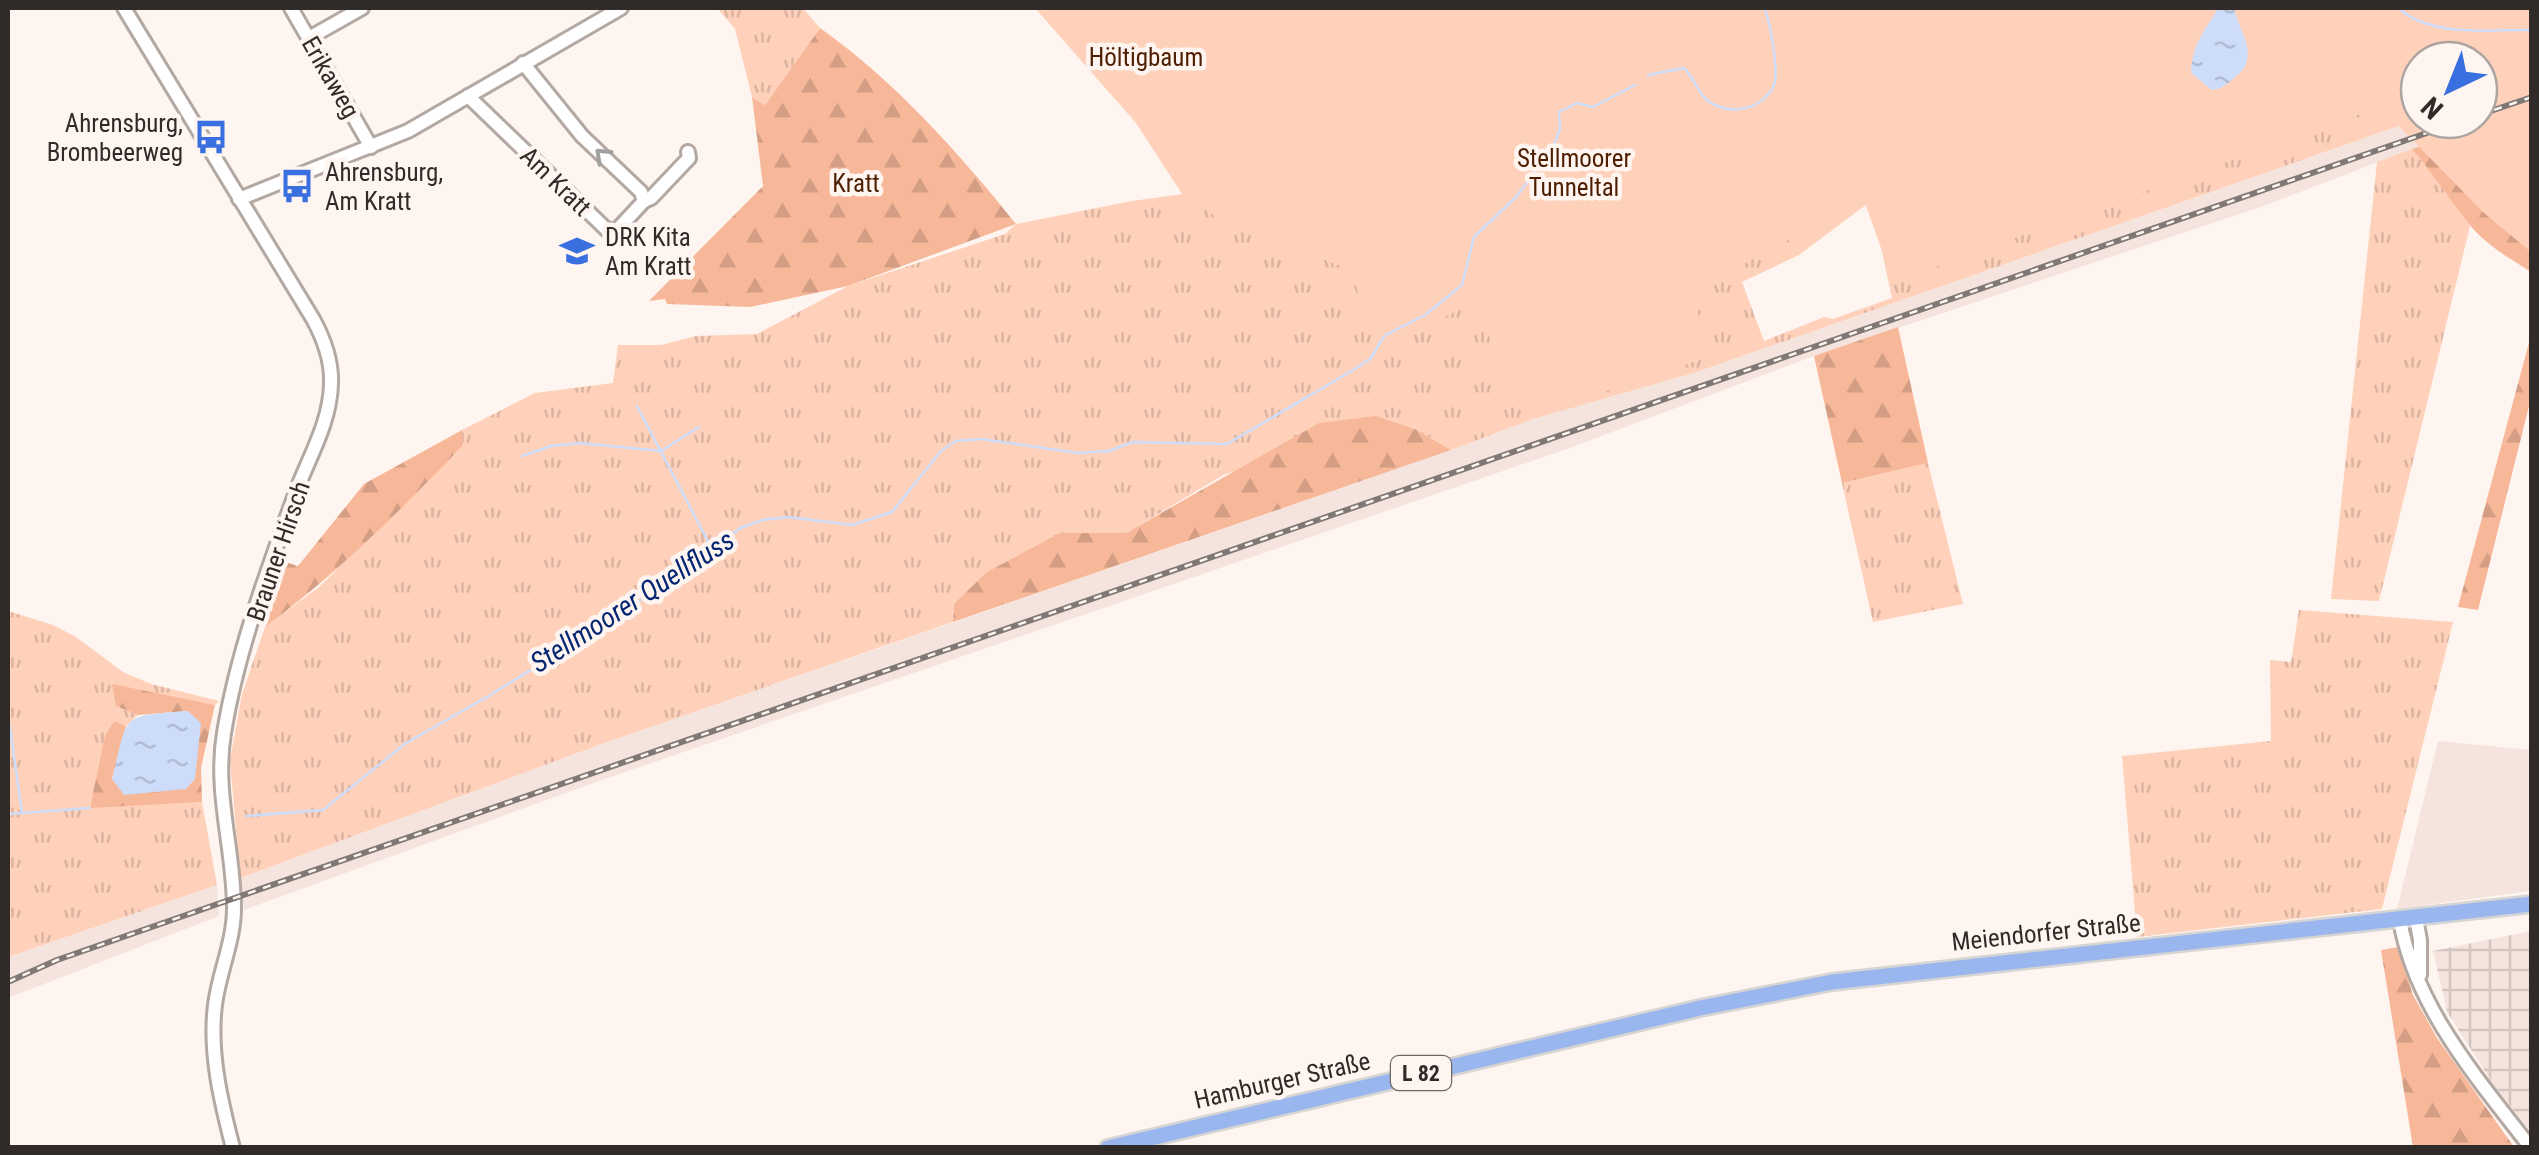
<svg xmlns="http://www.w3.org/2000/svg" width="2539" height="1155" font-family="'Roboto Condensed',sans-serif">
  <defs>
    <pattern id="industrial-grid" width="8" height="8" patternUnits="userSpaceOnUse" patternTransform="scale(2.5)"><rect width="8" height="8" fill="#f5e4dd"/><path d="M0 4h8M4 0v8" fill="none" stroke="#d2c4be"/></pattern>
    <pattern id="grass-tufts" width="24" height="20" patternUnits="userSpaceOnUse" patternTransform="scale(2.5)"><rect width="24" height="20" fill="#ffd1bb"/><path d="M3 7l-1-3M5 7V3M7 7l1-3M15 17l-1-3M17 17v-4M19 17l1-3" fill="none" stroke="#dbb4a1"/></pattern>
    <pattern id="forest-firs" width="22" height="20" patternUnits="userSpaceOnUse" patternTransform="scale(2.5)"><rect width="22" height="20" fill="#f7b89a"/><path d="M5 1l3.5 6h-7zM16 11l3.5 6h-7z" fill="#d49e85"/></pattern>
    <pattern id="water-ripples" width="26" height="14" patternUnits="userSpaceOnUse" patternTransform="scale(2.5)"><rect width="26" height="14" fill="#cddcf8"/><path d="M2 4q2-2 4 0t4 0M15 11q2-2 4 0t4 0" fill="none" stroke="#b0bdd5"/></pattern>
  </defs>
  <rect width="100%" height="100%" fill="#fff5f0"/>
  <g fill="#f5e4dd">
    <path d="M2531,110L2412,149L2261,207L1814,356L1570,448L599,781L244,910L239,878L599,745L1451,450L1532,419L1694,373L2419,119L2479,120Z"/>
    <path d="M2438,741L2531,750V891L2397,909Z"/>
    <path d="M217,885L219,916L8,998V957Z"/>
  </g>
  <path fill="url(#industrial-grid)" d="M2531,931H2532L2531,1132L2493,1084L2447,1012L2433,951Z"/>
  <g fill="url(#grass-tufts)" fill-rule="evenodd">
    <path d="M717,8H803L820,28L765,105L752,97L735,29Z"/>
    <path d="M2531,8L2479,60H2419V119L1694,373L1533,419L1451,450L1417,430L1225,474L1126,533H1060L954,604L953,622L599,745L240,878L230,760L242,694L265,627L319,587L462,445V430L535,393L613,383L618,345H661L696,336L757,334L848,286L1005,234L1016,224L1132,201ZM1871,201L1892,298L1833,319L1824,317L1764,341L1742,282L1799,255Z"/>
    <path d="M2412,149L2440,180L2470,226L2379,601L2331,599L2377,162Z"/>
    <path d="M1928,463L1963,604L1873,622L1842,483Z"/>
    <path d="M2299,610L2453,622L2382,909L2137,937L2122,756L2271,741L2270,660L2291,662Z"/>
    <path d="M8,611L53,625L76,637L123,672L151,684L219,701L215,705L156,695L116,706L138,715L126,726L113,722L90,807L202,802L217,885L8,957Z"/>
  </g>
  <g fill="url(#forest-firs)">
    <path d="M820,28C895,81 959,153 1016,224L848,286L750,307L667,304L665,299L649,301L763,186L752,97L765,105Z"/>
    <path d="M2424,145L2531,248V272C2509,258 2486,245 2469,224C2449,199 2433,173 2412,149Z"/>
    <path d="M1898,327L1928,463L1842,483L1814,356Z"/>
    <path d="M2531,335V398L2478,610L2458,607Z"/>
    <path d="M1376,416L1417,430L1451,450L953,622L954,604L987,572L1060,533H1126L1319,423Z"/>
    <path d="M462,430L463,445C401,510 338,573 265,627L285,562L298,566L364,484Z"/>
    <path d="M112,684L215,705L201,768L202,802L90,808L105,736L114,721L126,726L112,779L188,711L138,715L116,706Z"/>
    <path d="M2398,947L2413,995L2437,1038L2514,1147H2413L2381,950Z"/>
  </g>
  <path fill="#ffd1bb" fill-rule="evenodd" d="M1035,8H2531V252L2483,212L2380,107L1893,282L1864,200L1693,291L1708,357L1533,416L1471,304L1436,321L1406,327L1379,350L1350,270L1267,236L1235,228L1184,197L1136,123ZM2419,60H2479V120H2419Z"/>
  <g fill="url(#water-ripples)">
    <path d="M2218,8H2234C2241,37 2262,58 2233,79C2224,86 2222,89 2212,90L2191,73C2192,43 2204,33 2218,8Z"/>
    <path d="M188,711L201,723L195,779L186,789L124,795L112,779C129,713 119,716 188,711Z"/>
  </g>
  <g fill="none" stroke-linecap="round" stroke-linejoin="round">
    <g stroke="#cddcf8" stroke-width="2.5">
      <path d="M2398,8C2433,38 2488,29 2532,30"/>
      <path d="M1648,75L1684,68C1696,79 1698,97 1713,104C1736,115 1762,109 1774,85C1779,73 1770,20 1764,8"/>
      <path d="M637,406L713,551"/>
      <path d="M522,456L551,446L580,443L661,451L699,427"/>
      <path d="M8,714L22,813"/>
      <path d="M8,814L90,808"/>
      <path d="M246,816L323,810L406,743L487,697L584,637L693,566L740,528L762,520L788,517L852,525L892,512L941,451L956,441L981,439L1078,453L1109,451L1133,442L1227,444L1355,369L1371,358L1384,336L1425,315L1462,285L1474,237L1517,196L1553,147L1560,129L1559,112L1577,103L1593,107L1635,85"/>
    </g>
    <g stroke="#b3a8a2" stroke-width="18">
      <g id="minor">
        <path d="M124,8L313,319C324,339 332,360 331,384C330,423 309,457 296,492C268,569 237,652 224,733C214,793 234,849 234,908C234,942 219,972 215,1005C209,1052 221,1102 233,1148"/>
        <path d="M291,8L371,147"/>
        <path d="M309,38L362,8"/>
        <path d="M468,96L607,230H617L644,201L641,192L582,136L523,63"/>
        <path d="M239,199L408,131L621,8"/>
        <path d="M644,201L651,198L689,158L688,152"/>
        <path d="M2416,918L2420,940V975"/>
        <path d="M2400,920C2415,1008 2478,1079 2531,1148"/>
      </g>
    </g>
    <g stroke="#d6d5d4" stroke-width="20">
      <path id="major" d="M1108,1148L1700,1008L1832,982L2532,904"/>
    </g>
    <use href="#minor" stroke="#fff" stroke-width="12"/>
    <use href="#major" stroke="#9ab6ef" stroke-width="15"/>
    <g stroke="#7f7875" stroke-width="6">
      <g id="rail">
        <path d="M2479,115L2532,97"/>
        <path d="M8,982L57,960L2464,120"/>
      </g>
    </g>
    <use href="#rail" stroke="#fff5f0" stroke-width="2.5" stroke-dasharray="8" stroke-linecap="butt"/>
  </g>
  <defs><path id="oneway-chevron" d="M-2-3.5L2.5 0L-2 3.5" fill="none" stroke-width="1.6" stroke-linecap="round" stroke-linejoin="round" transform="scale(2.5)"/></defs>
  <use stroke="#a2a09f" href="#oneway-chevron" transform="translate(602 155) rotate(-137)"/>
  <defs>
    <g id="bus-bare" transform="scale(2.7)"><path d="M-5-6H5V4H4V6H2V4H-2V6H-4V4H-5ZM-3.5-4V0h7V-4ZM-3.5 1.2v1.5H-2V1.2ZM2 1.2v1.5H3.5V1.2Z" fill="#3a6fdf" stroke="#fff5f0" stroke-width="2.5" paint-order="stroke"/></g>
    <g id="school-bare" transform="scale(2.7)"><path d="M0-5L7-2L0 1L-7-2ZM-4 1L0 2.5L4 1V4Q0 6-4 4Z" fill="#3a6fdf" stroke="#fff5f0" stroke-width="2.5" paint-order="stroke"/></g>
  </defs>
  <g fill-rule="evenodd">
    <use href="#bus-bare" x="211" y="137"/>
    <use href="#bus-bare" x="297" y="186"/>
    <use href="#school-bare" x="577" y="251"/>
  </g>
  <g text-anchor="middle" stroke-width="9" stroke-linejoin="round" paint-order="stroke">
    <rect fill="#fff5f0" stroke="#6e6865" stroke-width="2.5" x="1391" y="1056" width="60" height="34" rx="8"/>
    <g font-size="22" font-weight="bold" fill="#302b29">
      <text x="1421" y="1081">L 82</text>
    </g>
    <g font-size="25" fill="#4e1e02" stroke="#fff5f0">
      <text x="1146" y="66">Höltigbaum</text>
      <text x="1574" y="167">Stellmoorer<tspan x="1574" dy="29">Tunneltal</tspan></text>
      <text x="856" y="192">Kratt</text>
    </g>
    <g font-size="25" fill="#302b29" stroke="#fff5f0">
      <text transform="translate(331 77) rotate(60)" y="9">Erikaweg</text>
      <text transform="translate(556 181) rotate(44)" y="9">Am Kratt</text>
      <text transform="translate(278 551) rotate(-71)" y="9">Brauner Hirsch</text>
      <text transform="translate(2046 932) rotate(-6)" y="9">Meiendorfer Straße</text>
      <text transform="translate(1282 1080) rotate(-13)" y="9">Hamburger Straße</text>
    </g>
    <g font-size="25" fill="#302b29" stroke="#fff5f0" text-anchor="start">
      <text x="183" y="132" text-anchor="end">Ahrensburg,<tspan x="183" dy="29">Brombeerweg</tspan></text>
      <text x="325" y="181">Ahrensburg,<tspan x="325" dy="29">Am Kratt</tspan></text>
      <text x="605" y="246">DRK Kita<tspan x="605" dy="29">Am Kratt</tspan></text>
    </g>
    <g font-size="28" font-style="italic" fill="#042571" stroke="#fff5f0">
      <text transform="translate(632 601) rotate(-33)" y="10">Stellmoorer Quellfluss</text>
    </g>
  </g>
  <rect width="2539" height="1155" fill="none" stroke="#302b29" stroke-width="20"/>
  <g transform="translate(2449 90) rotate(223)"><circle r="48" fill="#fff5f0" stroke="#aca4a0" stroke-width="2.5"/>
  <path d="M0-8L18 38L0 25L-18 38Z" fill="#3a6fdf"/>
  <text y="-15" font-size="28" font-weight="bold" text-anchor="middle" fill="#302b29">N</text>
  </g>
</svg>
